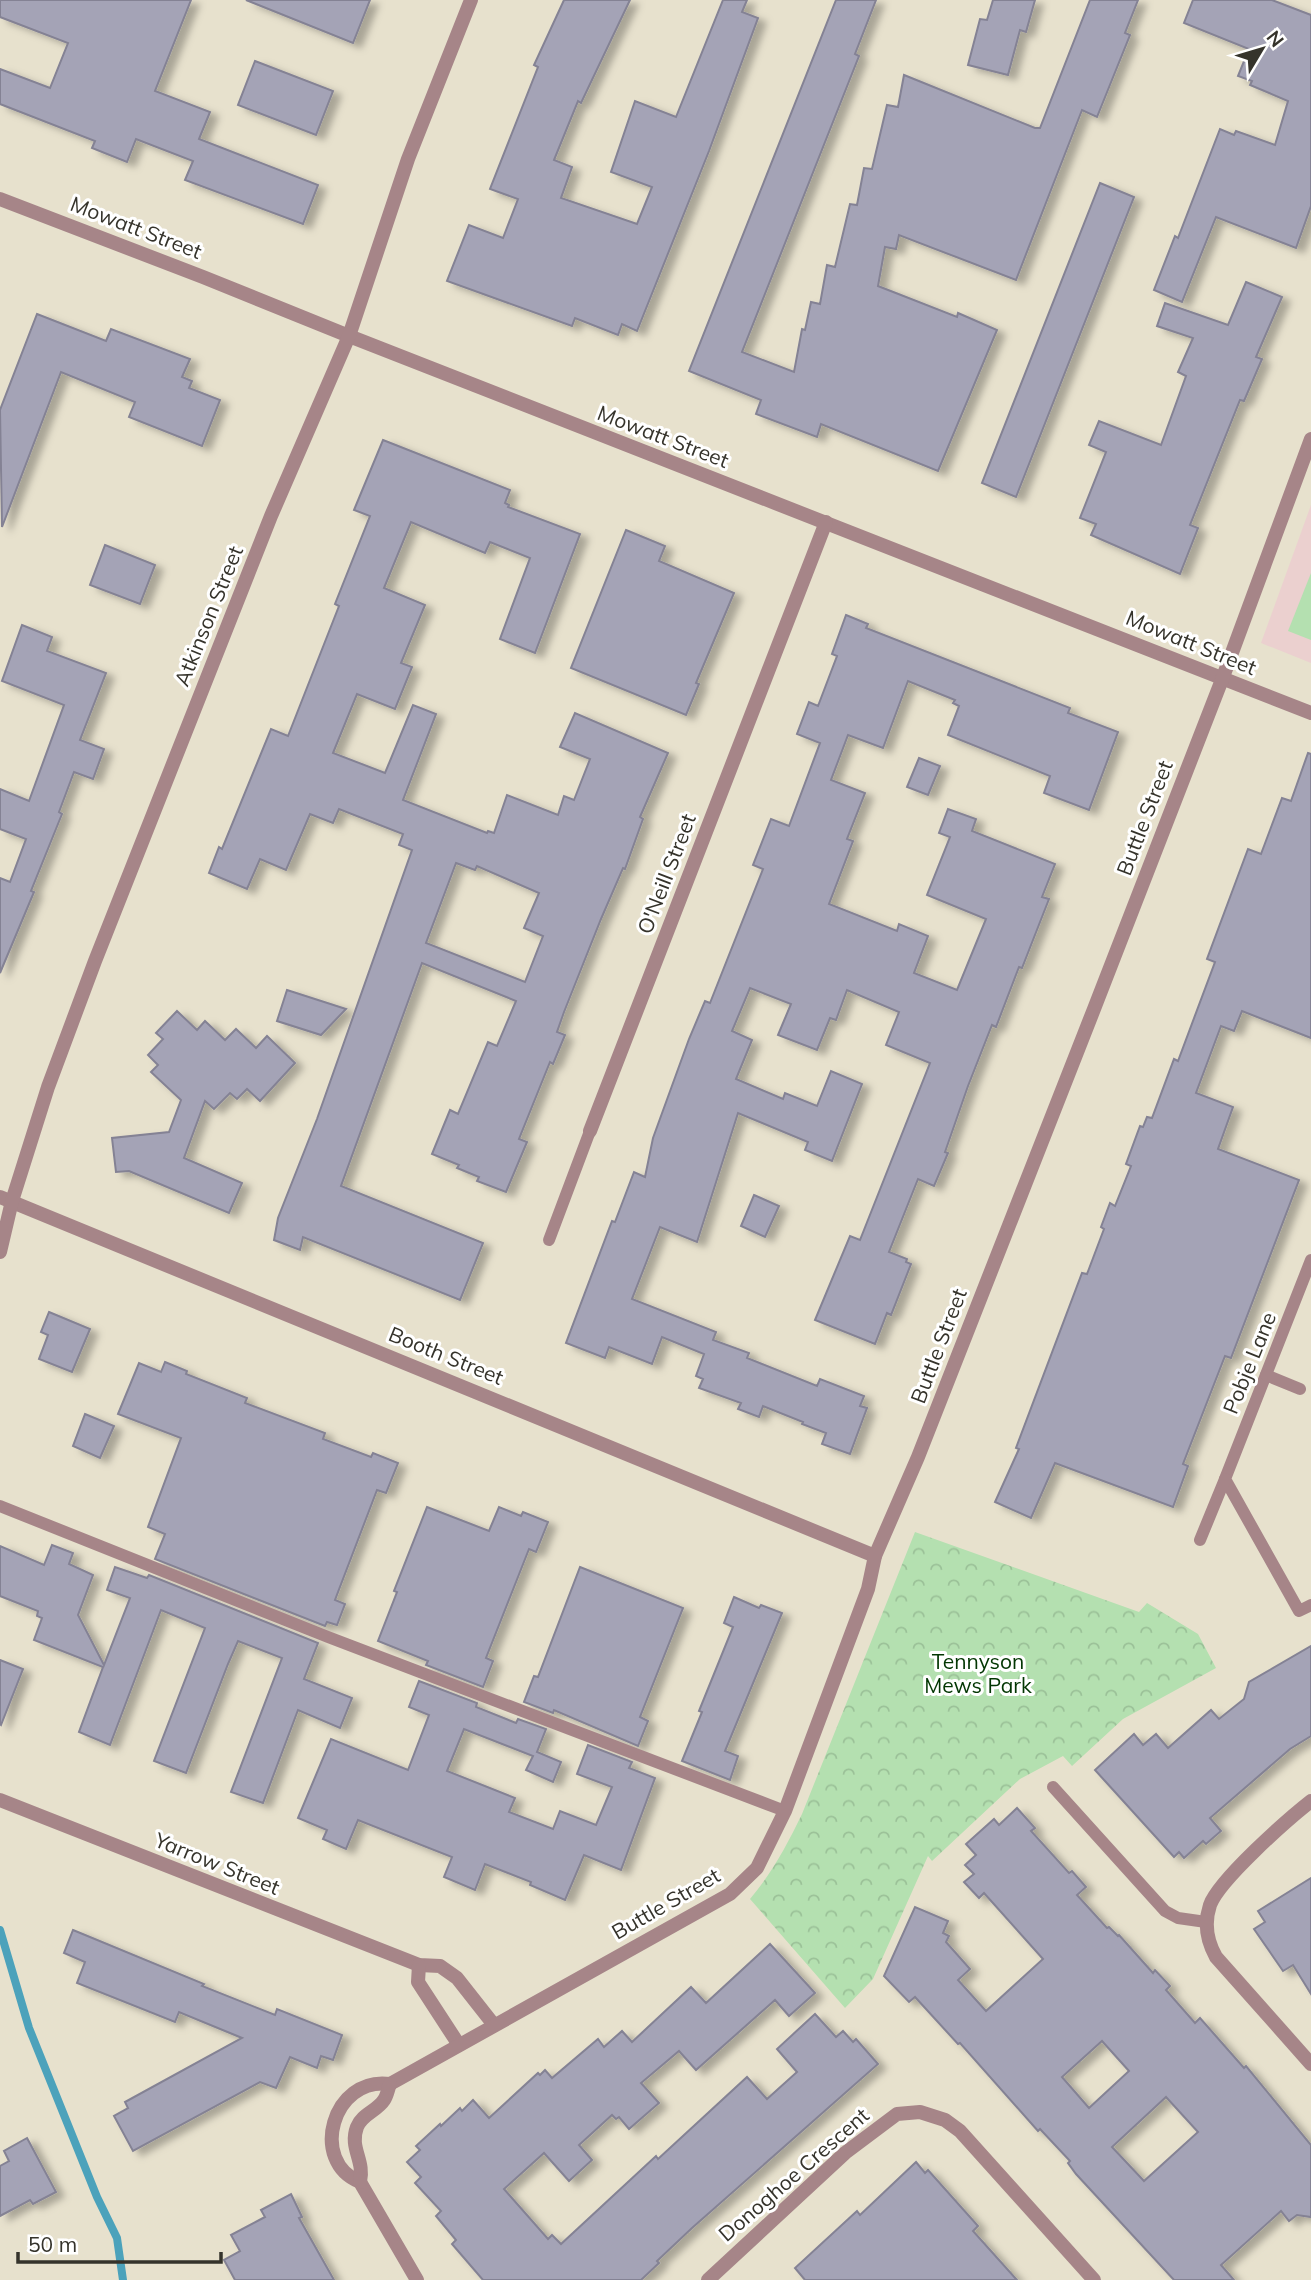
<svg xmlns="http://www.w3.org/2000/svg" width="1311" height="2280" font-family="Mulish,sans-serif">
  <defs>
    <pattern id="park-crowns" width="20" height="18" patternUnits="userSpaceOnUse" patternTransform="scale(1.75)"><rect width="20" height="18" fill="#b4e0b0"/><path d="M2 6a3 3 0 1 1 6 0M12 15a3 3 0 1 1 6 0" fill="none" stroke="#9bc198"/></pattern>
    <filter id="shadow"><feDropShadow dx="8" dy="4.5" stdDeviation="3.5" flood-color="#0004"/></filter>
  </defs>
  <rect width="100%" height="100%" fill="#e7e1cd"/>
  <path fill="#ebd0cf" d="M1311,505V663L1261,643Z"/>
  <path fill="#b4e0b0" d="M1311,573V640L1288,631Z"/>
  <path fill="url(#park-crowns)" d="M915,1532L1139,1612L1147,1603L1198,1634L1216,1668L1123,1719L1072,1766L1063,1756L1020,1779L932,1861L928,1856L873,1979L845,2008L750,1899C772,1873 787,1845 802,1814Z"/>
  <g fill="none" stroke-linecap="round" stroke-linejoin="round">
    <path stroke="#4ca2bb" stroke-width="8" d="M0,1930L29,2028L97,2197L117,2238L123,2280"/>
  </g>
  <g fill="#a4a3b6" stroke="#848294" stroke-width="2" fill-rule="evenodd" filter="url(#shadow)">
    <path d="M0,0H191L155,91L210,112L199,139L318,185L303,224L185,180L193,161L136,139L127,162L92,148L95,141L0,104V69L50,88L68,43L0,17Z"/>
    <path d="M246,0H370L353,43Z"/>
    <path d="M564,0H630L581,103L578,101L554,160L572,167L561,198L637,224L652,187L611,172L635,101L676,117L723,0H747L742,12L758,18L709,151L637,331L622,324L618,335L575,318L572,326L447,281L469,225L503,238L518,199L490,189L538,67L534,65Z"/>
    <path d="M836,0H876L855,54L859,56L742,352L794,372L802,329L805,330L811,302L820,304L827,265L835,267L850,204L857,205L864,168L872,169L887,105L898,107L904,75L1035,128H1040L1090,0H1138L1125,33L1130,35L1097,117L1082,110L1016,280L899,235L896,249L885,247L878,286L957,317L958,313L997,330L938,471L821,424L817,437L756,414L761,400L689,371Z"/>
    <path d="M993,0H1035L1026,32L1020,30L1008,75L968,65L980,19L987,20Z"/>
    <path d="M1193,0H1272L1311,15V206L1296,248L1216,217L1182,302L1154,290L1175,236L1178,238L1220,129L1234,135L1236,131L1275,145L1288,101L1250,85L1252,81L1238,76L1249,49L1184,23Z"/>
    <path d="M255,61L333,91L316,135L238,105Z"/>
    <path d="M1100,183L1134,197L1016,497L982,483Z"/>
    <path d="M1246,282L1282,297L1256,357L1262,359L1244,401L1240,400L1190,525L1198,528L1180,574L1091,535L1096,524L1080,518L1106,452L1089,445L1099,421L1161,445L1186,376L1178,372L1193,338L1157,326L1165,303L1228,325Z"/>
    <path d="M37,314L106,341L111,329L190,359L182,377L192,381L189,388L220,400L202,446L129,417L135,402L61,372L2,527L0,410Z"/>
    <path d="M383,440L510,490L505,503L509,505L508,507L580,534L535,653L500,639L530,558L490,542L485,553L411,522L384,588L425,605L401,663L412,667L395,709L357,694L333,753L385,773L413,705L436,714L403,800L487,833L488,831L494,833L507,795L558,815L564,796L574,800L590,759L560,747L575,713L668,753L640,817L643,819L625,869L623,868L601,919L564,1012L557,1032L565,1035L553,1064L550,1062L519,1139L527,1142L506,1192L477,1181L479,1177L457,1168L459,1165L432,1154L450,1110L458,1114L488,1042L497,1046L516,1001L422,963L341,1186L483,1243L460,1300L303,1237L300,1250L274,1240L278,1218L317,1119L412,850L399,845L403,834L339,809L333,823L310,814L286,870L260,859L247,889L209,873L219,847L222,849L271,729L288,736L339,606L335,604L370,516L354,510ZM456,863L475,870L477,866L539,893L524,928L543,936L525,982L426,943Z"/>
    <path d="M626,530L665,546L659,561L734,593L696,683L699,684L686,715L571,668Z"/>
    <path d="M105,545L155,565L140,604L90,585Z"/>
    <path d="M846,615L868,624L866,628L1070,708L1068,713L1118,732L1089,810L1044,793L1050,776L948,735L959,706L953,703L955,700L908,681L883,748L848,735L831,780L865,793L847,839L853,841L829,904L897,931L899,924L928,936L914,973L957,990L986,919L927,895L950,837L939,833L948,809L976,819L972,831L1055,864L1042,897L1049,899L1022,968L1019,967L996,1027L992,1025L968,1086L945,1152L948,1153L934,1186L918,1179L889,1252L907,1259L906,1262L911,1264L891,1315L887,1313L875,1344L815,1320L850,1236L860,1240L930,1063L886,1045L899,1012L847,990L836,1020L830,1018L817,1050L778,1035L791,1004L750,988L732,1031L752,1040L736,1079L783,1099L785,1093L817,1106L831,1071L862,1084L832,1161L805,1150L808,1142L738,1113L697,1242L660,1227L632,1299L716,1332L713,1340L749,1353L747,1358L817,1386L820,1379L864,1396L860,1406L867,1408L850,1454L822,1444L826,1433L802,1424L803,1422L763,1406L759,1417L738,1409L741,1403L699,1388L703,1379L696,1376L704,1354L662,1337L652,1364L609,1347L605,1358L566,1343L612,1221L615,1222L634,1172L645,1177L653,1138L689,1039L705,1001L710,1003L763,869L753,865L771,819L789,826L820,743L797,734L809,702L818,706L837,656L832,654Z"/>
    <path d="M22,625L52,637L47,651L106,673L80,740L104,749L93,779L74,772L59,812L62,814L31,891L34,892L0,973V878L10,882L26,839L0,829V789L29,801L64,705L2,681Z"/>
    <path d="M1308,753L1311,754V1038L1242,1011L1234,1031L1221,1026L1196,1093L1233,1107L1218,1149L1299,1180L1231,1358L1225,1356L1183,1464L1188,1466L1173,1507L1055,1463L1031,1518L995,1502L1019,1449L1016,1448L1082,1273L1087,1274L1104,1229L1101,1227L1110,1203L1115,1206L1131,1166L1126,1164L1140,1126L1143,1127L1147,1117L1152,1118L1174,1059L1178,1061L1215,962L1207,959L1248,849L1261,854L1282,798L1291,801Z"/>
    <path d="M919,758L940,766L928,795L907,787Z"/>
    <path d="M287,990L346,1009L321,1035L277,1021Z"/>
    <path d="M177,1011L197,1030L205,1021L225,1040L236,1029L256,1048L267,1036L295,1063L260,1101L247,1089L237,1099L230,1093L214,1109L205,1101L184,1158L242,1183L229,1213L129,1171L116,1172L112,1138L169,1132L181,1100L151,1072L158,1065L148,1055L163,1039L156,1033Z"/>
    <path d="M754,1195L779,1206L765,1237L741,1226Z"/>
    <path d="M49,1312L90,1329L72,1372L39,1359L48,1335L41,1332Z"/>
    <path d="M165,1362L187,1371L186,1374L247,1398L245,1403L325,1433L323,1439L371,1457L373,1453L398,1463L386,1493L377,1490L335,1600L345,1604L337,1625L327,1622L325,1626L155,1559L165,1534L148,1527L181,1438L118,1414L139,1363L161,1372Z"/>
    <path d="M85,1414L114,1426L100,1458L73,1446Z"/>
    <path d="M427,1507L489,1531L499,1507L521,1516L523,1512L548,1522L536,1552L529,1549L486,1658L493,1661L483,1687L426,1665L428,1661L378,1641L397,1592L394,1591Z"/>
    <path d="M52,1545L73,1553L69,1564L93,1575L78,1615L104,1665L130,1598L107,1590L115,1567L147,1578L149,1575L318,1643L304,1679L352,1698L340,1728L298,1710L263,1803L231,1792L282,1658L238,1641L228,1664L186,1773L154,1761L205,1628L161,1610L110,1745L79,1732L103,1667L34,1640L42,1618L37,1616L38,1611L0,1596V1546L44,1565Z"/>
    <path d="M580,1567L683,1608L640,1717L648,1721L638,1746L554,1710L553,1713L524,1702L534,1676L538,1677Z"/>
    <path d="M734,1597L759,1608L761,1605L782,1613L725,1751L738,1756L730,1780L682,1761L702,1712L699,1711L733,1627L724,1623Z"/>
    <path d="M1311,1646V1736L1290,1749L1210,1818L1221,1831L1206,1844L1203,1841L1184,1858L1179,1852L1174,1857L1095,1770L1134,1734L1143,1745L1156,1734L1168,1748L1211,1710L1219,1719L1244,1699L1249,1682Z"/>
    <path d="M0,1660L23,1669L1,1725L0,1724Z"/>
    <path d="M419,1681L477,1703L476,1707L516,1723L518,1719L546,1729L537,1752L561,1762L553,1782L526,1770L533,1756L464,1729L447,1771L515,1798L509,1812L553,1829L560,1811L596,1825L612,1787L577,1774L588,1745L632,1762L629,1768L655,1778L621,1870L584,1855L565,1900L530,1885L531,1882L485,1864L475,1890L444,1877L452,1857L358,1820L346,1849L323,1839L327,1830L298,1818L331,1739L408,1770L429,1715L409,1707Z"/>
    <path d="M1017,1808L1035,1828L1031,1831L1069,1873L1072,1871L1086,1887L1077,1895L1107,1928L1109,1927L1118,1936L1119,1935L1153,1973L1155,1970L1170,1986L1166,1990L1195,2023L1200,2018L1244,2068L1246,2066L1311,2145V2217L1297,2215L1289,2221L1281,2211L1221,2265L1234,2280H1174L1076,2174L1068,2163L1070,2161L1040,2129L1038,2131L960,2043L958,2044L915,1997L909,2002L884,1976L915,1907L948,1921L943,1933L949,1936L946,1942L970,1969L958,1980L986,2011L1043,1959L984,1893L979,1898L964,1882L974,1874L965,1865L976,1855L966,1844L994,1819L999,1825ZM1102,2041L1129,2071L1089,2108L1062,2077ZM1166,2097L1198,2132L1144,2181L1112,2147Z"/>
    <path d="M1311,1878V1994L1293,1965L1283,1971L1254,1929L1265,1922L1258,1911Z"/>
    <path d="M73,1930L204,1984L202,1986L275,2015L277,2009L342,2035L333,2060L321,2056L317,2068L290,2057L276,2088L260,2082L133,2151L114,2116L128,2108L125,2102L242,2038L179,2012L175,2022L77,1983L85,1962L64,1953Z"/>
    <path d="M770,1944L815,1993L789,2016L775,2000L696,2070L679,2051L641,2083L659,2103L629,2129L619,2117L616,2119L612,2115L579,2145L592,2160L569,2181L544,2153L504,2189L548,2239L552,2235L561,2244L656,2156L658,2159L747,2077L767,2099L797,2072L777,2049L815,2014L836,2037L843,2031L853,2042L856,2039L878,2064L692,2228L657,2261L659,2263L641,2280H483L452,2244L456,2240L436,2216L441,2211L415,2183L421,2177L407,2162L420,2150L416,2146L440,2124L441,2126L460,2108L462,2111L473,2100L489,2118L538,2073L540,2075L545,2070L552,2078L598,2039L604,2047L622,2031L632,2042L691,1987L706,2003Z"/>
    <path d="M27,2138L56,2192L33,2204L30,2200L0,2216V2166L9,2161L4,2151Z"/>
    <path d="M916,2162L925,2173L928,2170L978,2226L973,2231L1017,2280H805L795,2268L857,2211L860,2215Z"/>
    <path d="M291,2194L302,2217L299,2218L334,2280H235L224,2260L240,2251L231,2235L265,2217L261,2210Z"/>
  </g>
  <g fill="none" stroke-linecap="round" stroke-linejoin="round">
    <g stroke="#a68588" stroke-width="12">
      <path d="M549,1240L590,1131"/>
      <path d="M1311,1260L1225,1479L1299,1611L1311,1605"/>
      <path d="M1266,1375L1300,1389"/>
      <path d="M0,1506L328,1637L785,1811"/>
      <path d="M1200,1540L1225,1479"/>
      <path d="M1053,1787L1165,1911L1178,1918L1206,1922"/>
    </g>
    <g stroke="#a68588" stroke-width="14">
      <path d="M0,199L203,277L349,336L1311,713"/>
      <path d="M590,1131L826,522"/>
      <path d="M0,1197L875,1556"/>
      <path d="M0,1252L12,1201L48,1087L95,961L271,516L349,336L408,159L471,0"/>
      <path d="M0,1800L419,1965L440,1966L457,1978L494,2025"/>
      <path d="M1311,1801C1288,1819 1219,1880 1210,1905C1204,1923 1207,1941 1216,1957L1311,2064"/>
      <path d="M419,1965L418,1982L459,2045"/>
      <path d="M390,2084L730,1894L757,1868L785,1811L868,1589L875,1556L918,1457L1094,1009L1223,677L1311,439"/>
      <path d="M390,2084C332,2076 309,2162 360,2182L417,2280"/>
      <path d="M360,2182C365,2160 349,2148 357,2127C362,2114 377,2111 384,2100C387,2096 388,2089 390,2084"/>
      <path d="M708,2280L845,2153L897,2114L920,2112L945,2120L960,2131L1094,2280"/>
    </g>
  </g>
  <g text-anchor="middle" stroke-width="6" stroke-linejoin="round" paint-order="stroke">
    <g font-size="21" fill="#35332b" stroke="#fff">
      <text transform="translate(136 228) rotate(21)" y="7">Mowatt Street</text>
      <text transform="translate(663 437) rotate(21)" y="7">Mowatt Street</text>
      <text transform="translate(209 616) rotate(-68)" y="7">Atkinson Street</text>
      <text transform="translate(1191 643) rotate(22)" y="7">Mowatt Street</text>
      <text transform="translate(1145 818) rotate(-69)" y="7">Buttle Street</text>
      <text transform="translate(667 874) rotate(-69)" y="7">O'Neill Street</text>
      <text transform="translate(939 1346) rotate(-69)" y="7">Buttle Street</text>
      <text transform="translate(446 1356) rotate(22)" y="7">Booth Street</text>
      <text transform="translate(1250 1363) rotate(-68)" y="7">Pobje Lane</text>
      <text transform="translate(217 1864) rotate(22)" y="7">Yarrow Street</text>
      <text transform="translate(666 1904) rotate(-30)" y="7">Buttle Street</text>
      <text transform="translate(794 2175) rotate(-41)" y="7">Donoghoe Crescent</text>
    </g>
    <g font-size="21" fill="#023602" stroke="#fff">
      <text x="978" y="1669">Tennyson<tspan x="978" dy="24">Mews Park</tspan></text>
    </g>
  </g>
  <g transform="translate(1262 49) rotate(52)" stroke="#ffffff" stroke-width="5" paint-order="stroke">
  <path d="M0-5L12 26L0 18L-12 26Z" fill="#35332b"/>
  <text y="-10" font-size="19" font-weight="bold" text-anchor="middle" fill="#35332b">N</text>
  </g>
  <path d="M18 2252v10h203v-10" fill="none" stroke="#35332b" stroke-width="3.5"/>
  <text x="28" y="2252" font-size="21" fill="#35332b" stroke="#ffffff" stroke-width="5" paint-order="stroke">50 m</text>
</svg>
